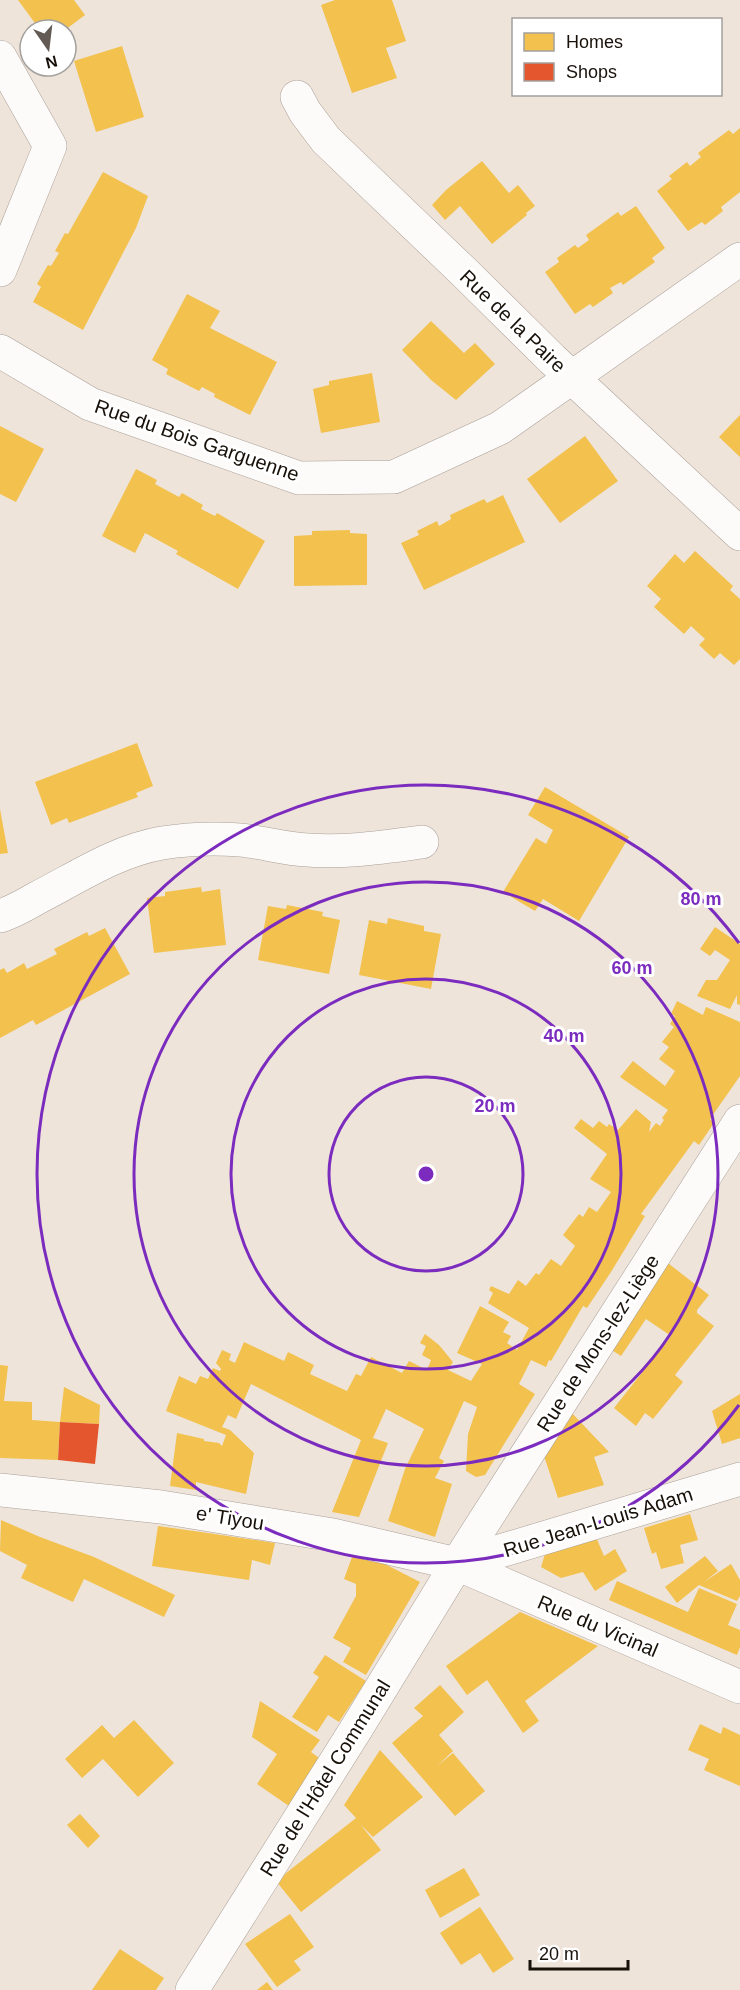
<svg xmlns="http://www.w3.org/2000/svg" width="740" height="1990" font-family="Helvetica,sans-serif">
  <rect width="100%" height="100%" fill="#efe4da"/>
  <g fill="#f2c14e">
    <path d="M18,0H74L85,15L65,30H40Z"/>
    <path d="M335,0H392L406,41L386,48L397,78L352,93L321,5Z"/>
    <path d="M122,46L144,117L96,132L74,61Z"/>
    <path d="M740,128V192L721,207L723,211L705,225L702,222L688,231L657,191L672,179L669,176L687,162L690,166L701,157L698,153L729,130L733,134Z"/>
    <path d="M482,161L509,193L518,185L535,206L526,213L527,215L492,244L460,206L445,220L432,205L446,190Z"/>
    <path d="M103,172L148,196L136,228L83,330L33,302L41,287L37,284L48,265L51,266L59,253L55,251L65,233L68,234Z"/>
    <path d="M636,206L665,248L652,258L655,262L623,285L621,282L610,288L613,293L593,307L590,304L575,314L545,272L559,262L557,258L575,245L578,248L589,240L586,235L618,212L621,216Z"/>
    <path d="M187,294L220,311L210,328L277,362L250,415L214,397L215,394L202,387L199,391L166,374L168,369L152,360Z"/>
    <path d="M431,321L464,353L475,343L495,364L456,400L431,380L402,350Z"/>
    <path d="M372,373L380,422L321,433L313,389L329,385V381Z"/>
    <path d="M740,415V457L719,437Z"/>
    <path d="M0,426L44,449L16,502L0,494Z"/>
    <path d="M585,436L618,481L560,523L527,479Z"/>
    <path d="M136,469L157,480L155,484L179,497L182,493L203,505L201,509L215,516L217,513L265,541L238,589L176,554L178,551L145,533L135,553L102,536Z"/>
    <path d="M503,495L525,542L424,590L401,543L419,535L417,531L437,521L439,526L451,519L450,515L484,499L487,503Z"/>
    <path d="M350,530V533L367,534V585L294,586V536L312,535V531Z"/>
    <path d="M695,551L733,586L730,590L740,599V659L734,665L720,653L714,659L699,645L705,639L691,626L684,634L654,607L661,599L647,586L675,554L684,563Z"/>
    <path d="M137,743L153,786L136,793L138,797L85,817L69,823L67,818L51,825L35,782Z"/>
    <path d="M545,787L629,837L579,921L543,899L535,911L503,892L536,838L546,844L553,830L528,815Z"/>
    <path d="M0,809L8,853L0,854Z"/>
    <path d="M201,887L202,892L220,889L226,945L154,953L147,898L165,896V892Z"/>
    <path d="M287,905L323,912L322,916L340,920L329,974L258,960L268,906L286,909Z"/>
    <path d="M388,918L424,926V931L441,934L431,989L359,975L369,920L387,924Z"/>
    <path d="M715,927L740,944V1005L737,1004V995L730,1009L697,996L706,980H717L730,960L715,950L710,956L700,949Z"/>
    <path d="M105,928L130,974L36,1025L33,1020L0,1038V970L4,968L7,973L24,963L27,969L57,954L54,949L87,932L89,936Z"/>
    <path d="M677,1001L703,1015L706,1007L740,1022V1076L710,1119L714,1123L699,1145L694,1141L641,1214L645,1216L611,1272L587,1308L583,1306L551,1361L549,1360L546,1367L531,1360L519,1384L535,1394L485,1475L476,1477L466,1471L468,1434L477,1407L464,1401L439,1458L444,1461L435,1478L452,1484L435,1537L388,1521L405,1469L424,1429L386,1409L373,1438L388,1443L359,1517L332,1512L361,1440L251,1384L236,1419L228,1415L222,1427L230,1430L254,1453L246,1494L196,1482V1490L170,1486L177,1433L204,1439V1441L219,1443L222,1446L226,1435L166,1411L179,1376L196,1384L200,1376L208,1379L213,1368L220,1371L221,1369L216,1363L222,1350L231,1354L229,1360L235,1363L244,1342L284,1361L288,1352L314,1365L310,1374L347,1391L356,1374L361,1376L371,1357L402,1373L409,1361L427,1370L431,1360L422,1355L426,1346L420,1343L425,1334L439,1345L453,1362L448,1370L471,1381L482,1364L457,1353L480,1306L509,1322L503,1332L511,1336L507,1343L517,1350L529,1328L488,1303L493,1293L489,1290L491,1286L509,1294L518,1280L526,1286L536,1273L539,1275L551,1259L561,1266L575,1246L563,1235L579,1214L583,1217L589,1207L597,1212L611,1192L590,1179L607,1154L574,1128L581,1119L593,1128L599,1121L607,1127L609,1124L618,1130L636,1109L651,1122L649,1132L656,1123L660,1126L664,1120L662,1118L668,1110L620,1077L633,1061L665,1086L675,1071L659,1059L669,1047L662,1042L674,1027L670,1024L675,1016L671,1014Z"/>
    <path d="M664,1260L709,1295L697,1310V1313L714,1326L675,1375L683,1382L653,1419L645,1413L636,1426L614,1408L671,1336L646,1319L621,1356L607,1347Z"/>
    <path d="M0,1365L8,1366L4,1401L32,1402V1420L60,1422L58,1460L0,1458Z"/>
    <path d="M64,1387L100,1405L99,1424L60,1422Z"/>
    <path d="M740,1394V1438L722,1444L712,1411Z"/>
    <path d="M568,1409L609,1452L594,1457L604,1485L558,1498L544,1456Z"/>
    <path d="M690,1514L698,1540L680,1545L684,1563L661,1569L656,1552L652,1554L644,1528Z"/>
    <path d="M1,1520L40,1537L94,1557L175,1595L164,1617L84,1579L73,1602L21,1578L27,1565L0,1551Z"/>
    <path d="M158,1526L208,1533L275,1543L270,1565L252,1560L249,1580L152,1566Z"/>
    <path d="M596,1537L604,1556L615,1549L627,1571L595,1591L583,1572L561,1578L541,1567L545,1554Z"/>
    <path d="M705,1556L718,1571L704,1582L731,1564L740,1580V1596L737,1601L699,1585L677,1603L665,1587Z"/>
    <path d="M352,1557L377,1560L420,1582L366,1675L343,1662L351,1648L333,1638L356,1596V1584L344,1579Z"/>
    <path d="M617,1581L688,1612L699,1588L737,1604L728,1625L740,1630V1647L737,1655L609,1600Z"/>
    <path d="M520,1612L598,1646L525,1701L539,1721L523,1733L487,1680L467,1695L446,1666Z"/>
    <path d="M325,1655L366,1681L339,1722L328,1715L317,1732L292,1717L319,1677L313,1673Z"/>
    <path d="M440,1685L464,1712L439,1735L453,1751L437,1766L453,1753L485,1791L455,1816L392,1743L423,1716L414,1708Z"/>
    <path d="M260,1701L320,1740L311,1752L322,1760L289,1806L257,1784L277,1754L252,1737Z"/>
    <path d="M134,1720L174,1763L138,1797L103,1759L82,1778L65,1759L102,1725L114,1738Z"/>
    <path d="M700,1724L721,1734L723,1727L740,1735V1786L704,1770L709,1759L688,1750Z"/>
    <path d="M380,1750L423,1797L373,1837L360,1824L381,1850L301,1912L276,1881L356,1818L344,1805Z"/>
    <path d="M80,1814L100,1836L88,1848L67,1825Z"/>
    <path d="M464,1868L480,1895L440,1918L425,1890Z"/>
    <path d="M480,1907L514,1959L493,1973L480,1953L461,1965L440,1933Z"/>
    <path d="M290,1914L314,1947L294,1961L301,1970L277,1987L245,1944Z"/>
    <path d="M120,1949L164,1978L156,1990H92Z"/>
    <path d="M267,1982L273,1990H257Z"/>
  </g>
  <path fill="#e4572e" d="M60,1422L99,1424L95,1464L58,1460Z"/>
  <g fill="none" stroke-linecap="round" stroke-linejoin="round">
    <g stroke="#a9a099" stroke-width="34">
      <g id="minor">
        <path d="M0,57L50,146L0,270"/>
        <path d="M297,97L305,112L326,140L465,273L552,359L740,534"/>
        <path d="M0,351L90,404L299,478L394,477L500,428L740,259"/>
        <path d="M0,916C13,912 25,905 37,898C78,877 116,851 162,843C188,839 214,838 240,840C262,842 285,849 308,850C345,853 384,847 422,842"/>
        <path d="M0,1490L161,1507L333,1535L457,1564L740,1687"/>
        <path d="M457,1564L740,1479"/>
        <path d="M192,1990L358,1726L457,1564L740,1121"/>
      </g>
    </g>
    <use href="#minor" stroke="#fdfbf9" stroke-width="33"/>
  </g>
  <g fill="none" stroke="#7b2cbf" stroke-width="3">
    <circle cx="426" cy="1174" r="97"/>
    <circle cx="426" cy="1174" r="195"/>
    <circle cx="426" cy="1174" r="292"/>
    <path d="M739 1405A389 389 0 1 1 739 943"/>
  </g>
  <g text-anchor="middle" stroke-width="6" stroke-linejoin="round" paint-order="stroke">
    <g font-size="20" fill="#18110a" stroke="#fff">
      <text transform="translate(513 321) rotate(44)" y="7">Rue de la Paire</text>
      <text transform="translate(197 440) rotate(19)" y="7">Rue du Bois Garguenne</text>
      <text transform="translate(598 1343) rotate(-57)" y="7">Rue de Mons-lez-Liège</text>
      <text transform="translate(230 1518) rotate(9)" y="7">e' Tiyou</text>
      <text transform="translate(598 1522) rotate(-17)" y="7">Rue Jean-Louis Adam</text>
      <text transform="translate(598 1626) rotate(23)" y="7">Rue du Vicinal</text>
      <text transform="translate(325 1778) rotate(-58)" y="7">Rue de l'Hôtel Communal</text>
    </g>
  </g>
  <circle cx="426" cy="1174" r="9" fill="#7b2cbf" stroke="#fff" stroke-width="3"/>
  <g font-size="18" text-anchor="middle" font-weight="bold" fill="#7b2cbf" stroke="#fff" stroke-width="6" stroke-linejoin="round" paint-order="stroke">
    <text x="701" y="905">80 m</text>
    <text x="632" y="974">60 m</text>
    <text x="564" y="1042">40 m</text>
    <text x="495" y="1112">20 m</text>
  </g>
  <rect x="512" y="18" width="210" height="78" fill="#ffffff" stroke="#a3a09d" stroke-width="1.5"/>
  <rect x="524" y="33" width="30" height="18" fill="#f2c14e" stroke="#a3a09d" stroke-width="1.5"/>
  <text x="566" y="48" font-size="18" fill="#18110a">Homes</text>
  <rect x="524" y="63" width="30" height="18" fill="#e4572e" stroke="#a3a09d" stroke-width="1.5"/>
  <text x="566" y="78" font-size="18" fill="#18110a">Shops</text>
  <g transform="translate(48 48) rotate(166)"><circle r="28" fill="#ffffff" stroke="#a3a09d" stroke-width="1.5"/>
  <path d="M0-4.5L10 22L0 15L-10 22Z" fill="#635b53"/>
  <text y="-9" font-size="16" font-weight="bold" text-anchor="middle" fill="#18110a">N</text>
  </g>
  <path d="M530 1960v9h98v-9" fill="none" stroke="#18110a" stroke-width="3"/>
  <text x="539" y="1960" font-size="18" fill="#18110a" stroke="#ffffff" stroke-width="4.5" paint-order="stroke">20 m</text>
</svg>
